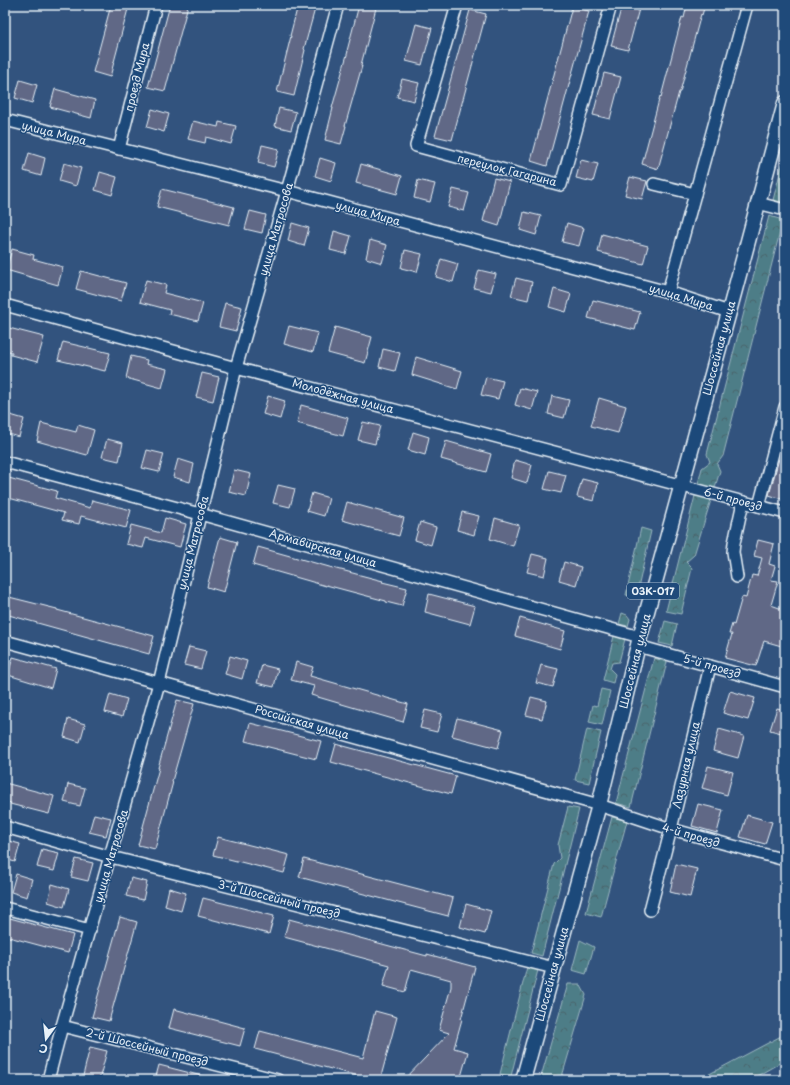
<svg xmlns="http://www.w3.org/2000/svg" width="790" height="1085" font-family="'Playpen Sans',sans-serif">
  <defs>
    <pattern id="forest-crowns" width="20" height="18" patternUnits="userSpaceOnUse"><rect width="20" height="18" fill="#4e7d87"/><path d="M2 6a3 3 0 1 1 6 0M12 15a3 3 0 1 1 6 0" fill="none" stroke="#4a656c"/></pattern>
  </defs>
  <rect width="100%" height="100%" fill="#32537e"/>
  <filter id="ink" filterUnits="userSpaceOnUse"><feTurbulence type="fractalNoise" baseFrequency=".025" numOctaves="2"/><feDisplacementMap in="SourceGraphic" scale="8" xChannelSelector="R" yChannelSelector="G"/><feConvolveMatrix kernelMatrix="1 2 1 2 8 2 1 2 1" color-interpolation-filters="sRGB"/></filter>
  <g filter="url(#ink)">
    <g fill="url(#forest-crowns)" stroke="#9bb7c0">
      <path d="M785,154V203L773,200Z"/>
      <path d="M769,216L783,220L723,456L717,464L720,471L694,555L686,562L692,568L681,614L666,611L702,468L710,462L707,454Z"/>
      <path d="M641,528L651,531L636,597L626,595Z"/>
      <path d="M622,613L627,615L630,619L628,626L619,624Z"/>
      <path d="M665,621L677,624L672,646L659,643Z"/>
      <path d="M614,636L625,639L619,662L612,663L610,669L615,674L613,683L603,680Z"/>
      <path d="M654,658L667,662L631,807L616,803Z"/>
      <path d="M601,689L610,691L602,725L589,722L593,705L597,706Z"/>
      <path d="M587,729L601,732L589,783L575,780Z"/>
      <path d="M568,807L579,809L542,956L531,953L554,864L560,858L558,845Z"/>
      <path d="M612,817L627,821L601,917L586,913Z"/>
      <path d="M580,940L594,947L586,974L572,970Z"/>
      <path d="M527,967L538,970L511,1076L500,1074Z"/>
      <path d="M568,984H580L586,995L561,1080H540Z"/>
      <path d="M785,1034V1060L750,1080H698Z"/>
    </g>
    <g fill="#606886" stroke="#e8f1f8">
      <path d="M111,5H129L110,77L93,72Z"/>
      <path d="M170,5H188L165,91L148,87Z"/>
      <path d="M298,5H316L304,49L305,50L294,96L277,92L291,36H290Z"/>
      <path d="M359,5H363L376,8L361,65L362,66L345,126H346L341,144L325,140L333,108H332L348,51H347Z"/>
      <path d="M622,5H640L628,50L611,46Z"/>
      <path d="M687,5H705L702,15L701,14L680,92H679L658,169L642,164L660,96L661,97L682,17L684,18Z"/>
      <path d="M572,7L589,11L547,166L531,161Z"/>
      <path d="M470,10L486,14L452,140L435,136Z"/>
      <path d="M416,24L432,28L422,65L406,61Z"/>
      <path d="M604,73L621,77L610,119L593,115Z"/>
      <path d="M402,79L419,83L414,101L397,97Z"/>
      <path d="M20,80L37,85L32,103L15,98Z"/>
      <path d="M55,89L95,100L91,118L50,107Z"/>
      <path d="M279,108L296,112L291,130L275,126Z"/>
      <path d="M152,109L169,114L164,132L147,127Z"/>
      <path d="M193,121L218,127L219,122L236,126L231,144L206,137L205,143L188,139Z"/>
      <path d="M262,145L279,149L274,167L258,163Z"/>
      <path d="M29,153L45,158L41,176L24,171Z"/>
      <path d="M320,158L336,163L331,181L315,176Z"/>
      <path d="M581,160L598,164L593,182L576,178Z"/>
      <path d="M64,163L81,168L76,186L59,181Z"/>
      <path d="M361,164L402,176L397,194L356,183Z"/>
      <path d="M100,172L117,177L112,195L95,190Z"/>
      <path d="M630,177L647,181L642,199L625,195Z"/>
      <path d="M494,178L510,182L499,226L483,221Z"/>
      <path d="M418,180L435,184L430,202L414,198Z"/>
      <path d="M162,189L234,207L229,225L157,207Z"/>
      <path d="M453,189L469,193L464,211L448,207Z"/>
      <path d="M250,211L266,215L262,233L245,229Z"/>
      <path d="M524,212L541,216L536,235L520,230Z"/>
      <path d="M292,223L309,228L304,246L288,241Z"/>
      <path d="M567,223L584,228L579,246L562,242Z"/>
      <path d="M334,231L351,236L346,254L330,250Z"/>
      <path d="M602,234L648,246L643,264L598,252Z"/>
      <path d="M370,240L387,245L382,263L366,258Z"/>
      <path d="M12,249L34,255L33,259L63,267L58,285L6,270Z"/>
      <path d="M405,250L422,254L417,272L401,268Z"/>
      <path d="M441,259L458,264L453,282L436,277Z"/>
      <path d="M479,270L496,274L491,292L474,288Z"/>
      <path d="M81,271L126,283L121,301L76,289Z"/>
      <path d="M516,278L532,282L528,300L511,296Z"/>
      <path d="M146,280L166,285L164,293L203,303L198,321L169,314L170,310L140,302Z"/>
      <path d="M554,289L571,294L566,312L549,307Z"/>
      <path d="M593,300L640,312L635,330L588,318Z"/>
      <path d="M225,303L242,307L236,331L219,327Z"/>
      <path d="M289,326L318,333L313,352L284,344Z"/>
      <path d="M5,327L44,337L37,362L11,355L12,352L5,350Z"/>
      <path d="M335,327L372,337L365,363L328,353Z"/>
      <path d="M63,342L110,353L105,371L58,360Z"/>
      <path d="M383,349L400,353L395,371L379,367Z"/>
      <path d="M131,356L147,360L146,364L167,369L162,388L126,378Z"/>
      <path d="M416,357L462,371L457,389L412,375Z"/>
      <path d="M202,373L219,377L213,401L196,397Z"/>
      <path d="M486,377L503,381L498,399L481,395Z"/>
      <path d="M520,388L537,392L532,410L515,405Z"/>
      <path d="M268,396L285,401L280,419L263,414Z"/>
      <path d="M552,396L569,400L564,418L548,414Z"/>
      <path d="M599,398L626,406L618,433L591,426Z"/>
      <path d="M301,405L348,418L343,436L297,423Z"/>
      <path d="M7,414L24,419L19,437L5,433V421Z"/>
      <path d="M363,422L380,426L375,444L358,440Z"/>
      <path d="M41,423L76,432L78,425L94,430L87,455L37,441Z"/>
      <path d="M413,432L429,437L425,455L408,450Z"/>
      <path d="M107,439L123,443L119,461L102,457Z"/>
      <path d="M446,441L491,454L486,472L441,459Z"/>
      <path d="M147,450L164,454L159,472L142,468Z"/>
      <path d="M178,459L194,464L190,482L173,477Z"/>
      <path d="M779,459L785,461V500L769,495Z"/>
      <path d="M515,460L532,465L527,483L511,478Z"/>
      <path d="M234,470L251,474L246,496L229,492Z"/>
      <path d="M549,471L566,475L561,493L544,489Z"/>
      <path d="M5,477L57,491L55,498L90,508L92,500L131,510L126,528L81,516L79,524L62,520L64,513L5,497Z"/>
      <path d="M582,479L598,483L594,501L577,497Z"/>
      <path d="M278,485L295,489L290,507L273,503Z"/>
      <path d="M312,493L329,498L324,516L307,511Z"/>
      <path d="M347,502L404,518L399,536L342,520Z"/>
      <path d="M462,512L479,516L474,535L457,530Z"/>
      <path d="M165,518L186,524L180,547L146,538L143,548L126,544L131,525L161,533Z"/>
      <path d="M495,518L519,525L513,546L490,539Z"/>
      <path d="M420,522L436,527L431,545L415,540Z"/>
      <path d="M220,537L237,542L224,592L207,587Z"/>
      <path d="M758,540L774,544L769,564L775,566L771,580L778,581L771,605L785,610V647L764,641L756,666L725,658L732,634H729L732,624L734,625L742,597L746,598L752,575L757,576L762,558L754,556Z"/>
      <path d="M258,547L340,570H341L383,581L382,582L407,588L402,606L386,602V601L326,585V586L309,581L253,565Z"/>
      <path d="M532,554L548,558L544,576L527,572Z"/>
      <path d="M564,562L581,567L576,585L559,580Z"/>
      <path d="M429,594L475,606L470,624L425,612Z"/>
      <path d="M5,596L57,609V610L83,617L154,636L149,654L5,614Z"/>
      <path d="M520,618L565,631L560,649L515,636Z"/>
      <path d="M189,647L206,651L201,669L184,665Z"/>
      <path d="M230,656L247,661L242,679L225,674Z"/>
      <path d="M13,657L56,669L51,688L8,675Z"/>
      <path d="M296,662L313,667L310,676L408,704L403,722L311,695L314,686L291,680Z"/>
      <path d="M262,665L278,669L274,687L257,683Z"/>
      <path d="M541,665L558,669L553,687L536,683Z"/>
      <path d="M730,691L755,698L748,720L723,713Z"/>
      <path d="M110,694L127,699L122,717L105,712Z"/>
      <path d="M531,697L547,701L542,719L526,715Z"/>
      <path d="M177,700L194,704L172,781L173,782L155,849L138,845L159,768H158Z"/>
      <path d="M777,708L785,710V734L770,730Z"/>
      <path d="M425,710L442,714L437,732L420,728Z"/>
      <path d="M457,718L503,730L498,748L452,736Z"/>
      <path d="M68,719L85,724L80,742L64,737Z"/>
      <path d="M250,723L321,741L316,759L245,741Z"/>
      <path d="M719,729L744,736L738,758L713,751Z"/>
      <path d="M336,744L456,776L451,794L331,762Z"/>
      <path d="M708,766L733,772L727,795L702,788Z"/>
      <path d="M5,783L54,796L49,814L10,804L11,803L5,801Z"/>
      <path d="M68,784L85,788L80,806L64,802Z"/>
      <path d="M698,804L723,810L717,833L692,826Z"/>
      <path d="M94,814L111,818L106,836L89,832Z"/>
      <path d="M747,815L772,822L765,844L740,837Z"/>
      <path d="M218,837L289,855L284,873L213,855Z"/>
      <path d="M5,840L20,844L15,862L5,859Z"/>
      <path d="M42,849L59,853L54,871L37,867Z"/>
      <path d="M76,859L93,863L88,881L71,877Z"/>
      <path d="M304,859L453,898L448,916L299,877Z"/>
      <path d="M676,864L697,869L690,897L670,892Z"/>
      <path d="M16,874L32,879L27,897L11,892Z"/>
      <path d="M131,878L147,882L143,900L126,896Z"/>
      <path d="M52,884L69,889L64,907L48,902Z"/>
      <path d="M169,888L186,893L181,911L165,906Z"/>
      <path d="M203,898L274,916L269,934L198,916Z"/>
      <path d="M466,904L491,911L485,934L460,927Z"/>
      <path d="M6,917L73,935L68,953L5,936V923Z"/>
      <path d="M120,917L137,922L109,1021L92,1017Z"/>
      <path d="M289,919L427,956V954L475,967L461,1019H462L454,1048L468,1052L460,1080H404L449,1033L439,1030L451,987V980L411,969L405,992L383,986L389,965L284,937Z"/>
      <path d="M174,1009L245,1028L240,1046L169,1028Z"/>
      <path d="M375,1011L397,1017L380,1080H357L358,1076L255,1049L260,1031L363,1058Z"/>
      <path d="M90,1047L107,1051L99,1080H82Z"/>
      <path d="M159,1065L206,1077L205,1080H155Z"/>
    </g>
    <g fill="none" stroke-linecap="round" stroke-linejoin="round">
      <g stroke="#e8f1f8" stroke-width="14">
        <g id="minor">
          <path d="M457,5L416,146L561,185L611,5"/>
          <path d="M5,120L287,191L668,292L729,312"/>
          <path d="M119,149L156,5"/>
          <path d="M654,184L695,194"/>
          <path d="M758,203L785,210"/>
          <path d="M668,292L747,5"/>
          <path d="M5,305L236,368L785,513"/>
          <path d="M5,462L200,514L640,637"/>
          <path d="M759,506L785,407"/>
          <path d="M737,577L733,552L734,543L743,502"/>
          <path d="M5,641L159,683L599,805L671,829L785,860"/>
          <path d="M638,646L710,666L785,687"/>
          <path d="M5,827L111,857L554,968"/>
          <path d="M5,908L90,930"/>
          <path d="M650,910L671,829L710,666"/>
          <path d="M62,1026L278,1080"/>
          <path d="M48,1080L62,1026L159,683L236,368L287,191L338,5"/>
        </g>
      </g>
      <g stroke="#e8f1f8" stroke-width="17">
        <path id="major" d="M523,1080L599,805L640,637L729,312L785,103"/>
      </g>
      <use href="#minor" stroke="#1f4a7a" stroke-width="11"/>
      <use href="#major" stroke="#1f4a7a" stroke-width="14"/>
    </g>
  </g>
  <g text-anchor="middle" stroke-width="3" stroke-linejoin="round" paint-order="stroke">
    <rect fill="#1f4a7a" stroke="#acbfd2" stroke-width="1" x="627" y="583" width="52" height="16" rx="3"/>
    <g font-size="10" font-weight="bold" fill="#e8f1f8">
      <text x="653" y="595">03К-017</text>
    </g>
    <g font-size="11" fill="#e8f1f8" stroke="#1f4a7a">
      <text transform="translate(137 77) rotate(-76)" y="4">проезд Мира</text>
      <text transform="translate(54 133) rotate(14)" y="4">улица Мира</text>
      <text transform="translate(507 170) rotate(14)" y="4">переулок Гагарина</text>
      <text transform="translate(368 213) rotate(15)" y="4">улица Мира</text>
      <text transform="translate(276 229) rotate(-74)" y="4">улица Матросова</text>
      <text transform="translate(681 297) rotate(17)" y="4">улица Мира</text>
      <text transform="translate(719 348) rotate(-75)" y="4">Шоссейная улица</text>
      <text transform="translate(343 396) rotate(15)" y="4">Молодёжная улица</text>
      <text transform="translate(733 499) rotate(15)" y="4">6-й проезд</text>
      <text transform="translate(193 543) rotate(-76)" y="4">улица Матросова</text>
      <text transform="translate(323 548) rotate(16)" y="4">Армавирская улица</text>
      <text transform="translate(635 661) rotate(-76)" y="4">Шоссейная улица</text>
      <text transform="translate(712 666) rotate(16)" y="4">5-й проезд</text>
      <text transform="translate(302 722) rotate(16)" y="4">Российская улица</text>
      <text transform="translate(686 765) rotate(-77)" y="4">Лазурная улица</text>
      <text transform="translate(691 835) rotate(16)" y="4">4-й проезд</text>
      <text transform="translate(111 856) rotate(-74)" y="4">улица Матросова</text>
      <text transform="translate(279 899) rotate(14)" y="4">3-й Шоссейный проезд</text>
      <text transform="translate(552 974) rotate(-75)" y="4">Шоссейная улица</text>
      <text transform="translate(147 1047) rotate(14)" y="4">2-й Шоссейный проезд</text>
    </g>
  </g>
  <rect width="790" height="1085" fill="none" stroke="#1f4a7a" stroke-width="20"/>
  <rect x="10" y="10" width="770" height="1065" fill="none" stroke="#e8f1f8" stroke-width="1.5" filter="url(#ink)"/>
  <g transform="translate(46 1039) rotate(195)" stroke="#1f4a7a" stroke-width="3" paint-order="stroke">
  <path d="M0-3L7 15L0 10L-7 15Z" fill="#e8f1f8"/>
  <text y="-6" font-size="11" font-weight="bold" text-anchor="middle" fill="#e8f1f8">С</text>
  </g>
</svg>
